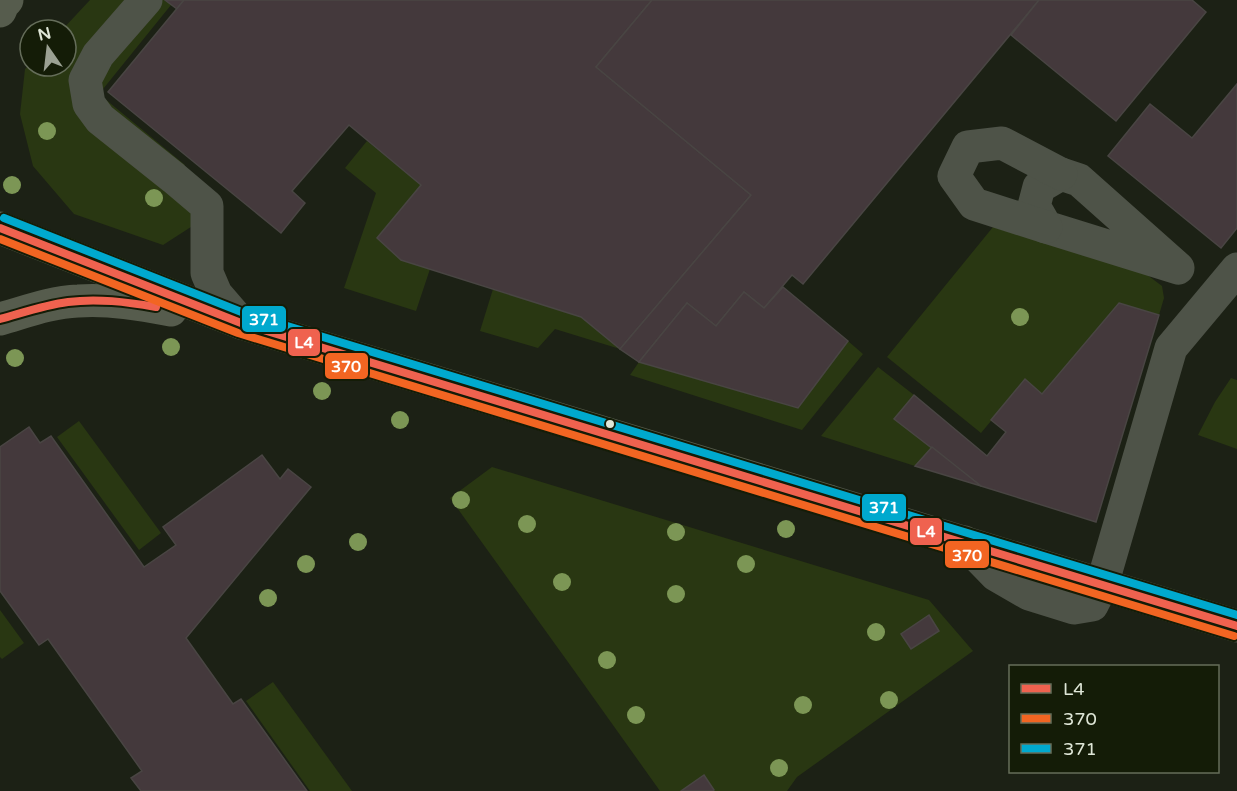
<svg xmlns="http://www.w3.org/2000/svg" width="1237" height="791" font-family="'Varela Round',sans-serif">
  <rect width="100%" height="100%" fill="#1c2115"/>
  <g fill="#293712">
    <path d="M90,0H175L99,94L185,165L167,186L194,210V225L163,245L74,214L33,166L20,114L25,69L30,64V66H66V30H62Z"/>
    <path d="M367,141L421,185L377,238L430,269L416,311L344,288L376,193L345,168Z"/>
    <path d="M993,227L1146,274L1162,286L1164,298L1159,315L1119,304L1042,394L1025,380L981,433L887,357Z"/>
    <path d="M493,289L581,317L620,349L555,329L538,348L480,331Z"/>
    <path d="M848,341L863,354L802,430L630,375L639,362L798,408Z"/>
    <path d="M878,367L914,395L894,419L932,447L915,466L821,436Z"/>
    <path d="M1231,378L1237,380V449L1198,435L1215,402Z"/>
    <path d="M79,421L161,533L139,550L57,437Z"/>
    <path d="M492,467L929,600L973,651L797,777L787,791H660L573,669L450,498Z"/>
    <path d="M0,610L24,643L2,659L0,657Z"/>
    <path d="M273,682L352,791H310L246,701Z"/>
  </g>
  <g fill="#44393c" stroke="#494543" stroke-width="1.5">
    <path d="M165,0H184L177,9Z"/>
    <path d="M184,0H652L596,67L751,195L620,349L581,317L401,260L377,238L421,185L349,125L292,191L305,203L281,233L108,92Z"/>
    <path d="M652,0H1039L803,284L792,275L764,308L744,292L716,326L687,303L639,362L620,349L751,195L596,67Z"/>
    <path d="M1039,0H1192L1206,12L1116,121L1011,35Z"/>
    <path d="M1237,84V228L1221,248L1108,156L1150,104L1192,138Z"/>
    <path d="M783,287L848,341L798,408L639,362L687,303L716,326L744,292L764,308Z"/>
    <path d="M1119,303L1159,315L1096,522L981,486L894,419L914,395L987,456L1006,432L991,420L1025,379L1042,394Z"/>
    <path d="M29,427L40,443L51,436L144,567L176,545L163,527L262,455L280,479L288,469L311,487L186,638L233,704L241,699L307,791H141L131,778L142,771L48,639L39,645L0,591V447Z"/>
    <path d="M932,447L981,486L915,466Z"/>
    <path d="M929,615L939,631L911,649L901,634Z"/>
    <path d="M704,775L714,790L713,791H681Z"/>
  </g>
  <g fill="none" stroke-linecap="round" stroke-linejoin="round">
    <g stroke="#4e5348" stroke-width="33">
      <path d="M146,0L98,55L85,80L89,104L100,119L174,178L207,206V273L216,294L241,323"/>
      <path d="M1061,174L1079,180L1178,268L1046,227L1034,206L1039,187Z"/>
      <path d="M1046,227L974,204L954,176L968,147L1002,143L1061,174"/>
      <path d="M829,501L1237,626"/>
      <path d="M964,542L996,575L1029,594L1074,608L1092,605L1102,585L1171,348L1237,269"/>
    </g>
    <g stroke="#565c4d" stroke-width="33">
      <path d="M0,11L3,4L7,0"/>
      <path d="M0,228L241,323L829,501"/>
      <path d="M0,319C25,312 51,302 78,301C110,299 140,304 171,310"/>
    </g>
    <g stroke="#141c07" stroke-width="12">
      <g id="bus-1">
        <path d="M0,228L241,323L1237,626"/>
        <path d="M0,319C22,313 45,305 68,302C97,298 127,302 156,307"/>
      </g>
    </g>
    <g stroke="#141c07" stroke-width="12">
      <path id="bus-2" d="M0,239L238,333L1234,636"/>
    </g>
    <g stroke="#141c07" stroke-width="12">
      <path id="bus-3" d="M4,218L244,313L1237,615"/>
    </g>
    <use href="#bus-1" stroke="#ef624f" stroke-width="8"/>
    <use href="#bus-2" stroke="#f26522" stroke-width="8"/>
    <use href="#bus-3" stroke="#00a9ce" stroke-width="8"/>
  </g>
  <g fill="#7c9655">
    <circle cx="47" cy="131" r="9"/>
    <circle cx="12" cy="185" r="9"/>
    <circle cx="154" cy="198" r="9"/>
    <circle cx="1020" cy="317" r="9"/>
    <circle cx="171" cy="347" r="9"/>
    <circle cx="15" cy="358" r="9"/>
    <circle cx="322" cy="391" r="9"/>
    <circle cx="400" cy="420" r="9"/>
    <circle cx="461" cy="500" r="9"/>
    <circle cx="527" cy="524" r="9"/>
    <circle cx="786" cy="529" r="9"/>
    <circle cx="676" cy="532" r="9"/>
    <circle cx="358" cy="542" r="9"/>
    <circle cx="306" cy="564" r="9"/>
    <circle cx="746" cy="564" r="9"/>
    <circle cx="562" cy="582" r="9"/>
    <circle cx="676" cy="594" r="9"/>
    <circle cx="268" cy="598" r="9"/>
    <circle cx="876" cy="632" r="9"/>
    <circle cx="607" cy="660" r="9"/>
    <circle cx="889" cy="700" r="9"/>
    <circle cx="803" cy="705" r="9"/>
    <circle cx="636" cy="715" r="9"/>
    <circle cx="779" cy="768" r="9"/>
  </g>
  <circle fill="#dfe6d7" stroke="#141c07" stroke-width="2" cx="610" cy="424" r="5"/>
  <g stroke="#141c07" stroke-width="2">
    <rect x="241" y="305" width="46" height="28" rx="6" fill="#00a9ce"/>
    <rect x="287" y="328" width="34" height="29" rx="6" fill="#ef624f"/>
    <rect x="324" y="352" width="45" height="28" rx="6" fill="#f26522"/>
    <rect x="861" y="493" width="46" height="29" rx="6" fill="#00a9ce"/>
    <rect x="909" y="517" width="34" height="29" rx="6" fill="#ef624f"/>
    <rect x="944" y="540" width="46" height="29" rx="6" fill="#f26522"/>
  </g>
  <g font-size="16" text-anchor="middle" font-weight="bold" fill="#fff">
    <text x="264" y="325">371</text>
    <text x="304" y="348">L4</text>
    <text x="346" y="372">370</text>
    <text x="884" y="513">371</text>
    <text x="926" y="537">L4</text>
    <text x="967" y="561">370</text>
  </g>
  <rect x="1009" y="665" width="210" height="108" fill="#141c07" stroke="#656d5a" stroke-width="1.5"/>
  <rect x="1021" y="684" width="30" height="9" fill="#ef624f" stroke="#656d5a" stroke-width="1.5"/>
  <text x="1063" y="695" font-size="18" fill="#dfe6d7">L4</text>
  <rect x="1021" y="714" width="30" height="9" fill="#f26522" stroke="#656d5a" stroke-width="1.5"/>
  <text x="1063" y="725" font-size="18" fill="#dfe6d7">370</text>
  <rect x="1021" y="744" width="30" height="9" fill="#00a9ce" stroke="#656d5a" stroke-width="1.5"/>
  <text x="1063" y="755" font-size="18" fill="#dfe6d7">371</text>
  <g transform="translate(48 48) rotate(346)"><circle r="28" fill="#141c07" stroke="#656d5a" stroke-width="1.5"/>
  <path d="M0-4.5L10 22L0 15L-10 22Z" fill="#9ba193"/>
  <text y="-9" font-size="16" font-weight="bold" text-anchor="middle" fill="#dfe6d7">N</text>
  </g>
</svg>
